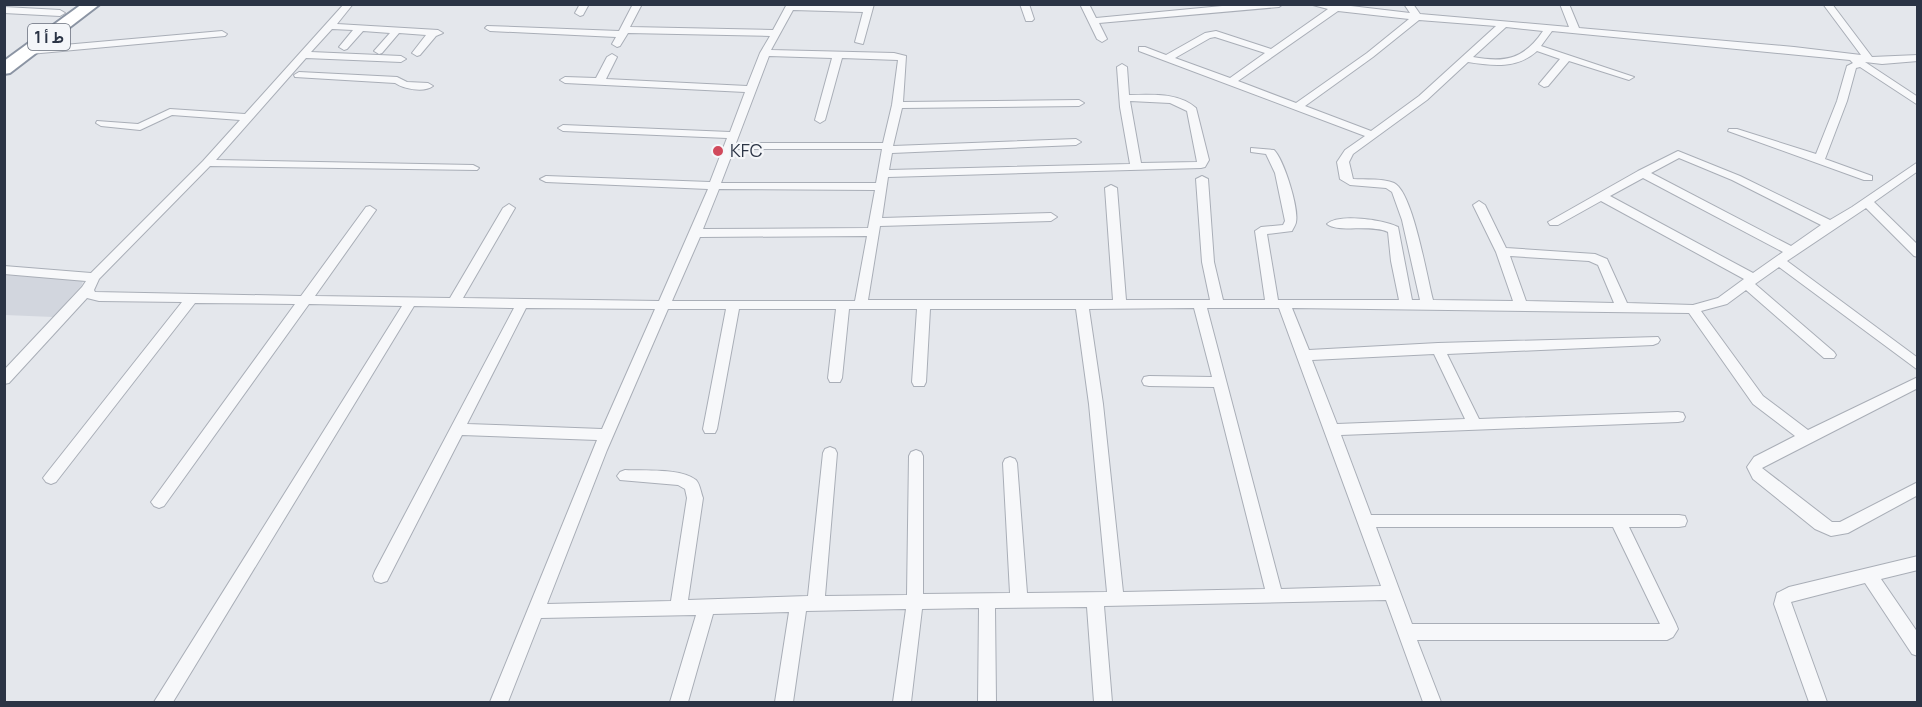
<svg xmlns="http://www.w3.org/2000/svg" width="1922" height="707" font-family="Manrope,Vazirmatn,sans-serif">
  <rect width="100%" height="100%" fill="#e4e7ec"/>
  <path fill="#d2d6de" d="M5,275L83,280L82,285L53,317L5,315Z"/>
  <g fill="none" stroke-linecap="round" stroke-linejoin="round">
    <g stroke="#a9aeb7" stroke-width="2">
      <g id="minor">
        <path d="M344,4H353L337,24L438,30L443,33L436,36L420,55L417,56L412,53L426,35L399,33L382,53L379,54L374,51L390,33L363,31L347,49L344,50L339,47L353,30L332,29L311,52L401,56L406,59L401,62L306,58L216,160L473,165L479,168L477,170L210,166L99,279L94,290L95,292L301,296L366,207L370,206L376,210L315,296L450,298L503,208L509,204L515,208L463,298L659,301L708,189L546,182L540,179L546,176L710,182L727,138L563,131L558,128L563,125L730,132L745,92L565,83L560,80L565,77L596,78L607,57L612,54L617,57L606,79L747,86L760,53L770,36L628,33L620,46L617,47L612,44L616,37L490,31L485,28L487,26L619,31L633,4H642L630,27L773,30L787,4H874L863,44L855,42L863,12L793,10L771,50L894,53L906,56L903,102L1079,100L1084,103L1079,106L902,108L893,146L1076,139L1081,142L1076,145L892,153L889,170L1130,164L1120,107L1117,67L1122,64L1127,67L1129,95C1152,95 1178,92 1196,108L1209,160L1205,167L1201,168L888,177L882,218L1051,213L1057,217L1051,221L880,226L868,300H1113L1105,188L1111,185L1117,188L1126,300H1210L1202,262L1196,179L1202,176L1208,179L1214,262L1223,300H1265L1255,231L1261,227L1283,225L1285,221L1275,173L1266,154L1251,152V148L1274,150C1284,160 1299,208 1296,222C1296,224 1293,229 1292,231L1267,234L1278,300H1399L1391,261L1388,232C1371,224 1337,233 1327,224C1339,213 1384,220 1398,227L1412,300H1420L1402,220L1392,192L1386,188L1350,185L1340,179L1337,162L1345,150L1365,136L1139,51V47H1145L1166,55L1205,33L1216,31L1271,49L1328,9L1309,4H1334L1410,13L1404,4H1413L1420,14L1569,27L1560,4H1569L1579,28L1794,47L1861,55L1823,4H1832L1872,57L1918,55V61L1882,64L1865,62L1918,97V105L1860,67L1856,68L1847,101L1825,159L1872,176V180H1864L1728,131L1729,129H1737L1816,154L1837,101L1847,66L1853,63L1850,60L1552,31L1541,46L1634,77L1629,80L1569,61L1548,86L1544,87L1539,84L1560,59L1537,51C1517,69 1493,66 1468,62L1427,100L1353,154L1349,162L1353,179C1365,180 1383,178 1394,183C1413,192 1427,278 1433,300L1513,301L1496,252L1473,205L1479,201L1485,205L1506,248L1595,254L1607,259L1627,303L1693,305L1718,298L1744,279L1601,201L1558,225H1550L1548,222L1638,171L1678,151L1740,176L1830,220L1852,207L1918,162V171L1874,202L1918,245V257L1914,256L1866,208L1787,261L1918,358V370L1779,267L1755,284L1834,352L1836,355L1834,358H1824L1746,290L1727,304L1701,311L1763,396L1808,430L1918,377V388L1762,468L1832,522H1840L1918,482V495L1848,533L1831,536L1815,529L1753,479L1747,467L1754,457L1795,436L1753,404L1689,313L1292,308L1309,350L1438,343L1658,337L1660,340L1658,343L1653,345L1447,354L1479,419L1678,412L1683,413L1685,417L1683,421L1678,422L1341,435L1371,515H1679L1685,516L1687,521L1685,526L1679,527H1629L1676,624L1678,629L1673,637L1667,640H1417L1441,702H1423L1386,600L1104,606L1112,702H1094L1087,607L995,608L996,702H978L979,608L922,609L911,702H893L906,609L806,611L793,702H775L789,612L713,614L688,702H670L696,615L541,618L508,702H490L597,440L462,435L387,581L381,583L375,581L373,576L375,571L514,308L414,306L173,702H154L402,306L309,304L164,506L159,508L154,506L151,502L154,498L295,304L195,303L56,482L51,484L46,482L43,478L46,474L182,302L99,301L87,298L9,383L4,384V370L82,287L86,281L4,274V266L91,273L203,161L240,120L172,115L140,130L101,126L96,123L97,121L138,124L170,109L245,114ZM1338,11L1409,19L1367,53L1296,103L1238,81ZM1419,20L1496,26L1419,96L1371,131L1305,106L1373,57ZM1506,27L1543,31C1524,59 1506,63 1473,57ZM1215,37L1265,53L1230,78L1175,58L1210,38ZM769,56L832,58L815,120L820,123L825,120L842,58L898,60L892,105L883,143H736ZM1130,101L1170,103L1187,111L1197,162L1141,163ZM734,149H882L876,183H721ZM1679,158L1732,180L1821,225L1791,246L1651,173ZM1643,178L1783,252L1753,273L1610,196ZM719,189L875,190L868,228L703,229ZM867,236L855,301H672L700,237ZM1510,256L1589,261L1598,265L1614,303L1526,301ZM526,308L655,309L602,429L467,424ZM1194,308L1212,377L1149,376L1144,377L1142,381L1144,385L1149,386L1214,387L1265,589L1123,592L1103,404L1089,309ZM1207,308H1279L1381,586L1281,589ZM668,309H726L703,429L705,433H715L717,429L739,309H836L828,378L830,382H840L842,378L849,309H917L912,382L914,386H924L926,382L930,309H1076L1089,404L1107,592L1027,593L1017,463L1015,459L1010,457L1005,459L1003,463L1010,593L923,594V456L921,452L916,450L911,452L909,456L907,595L825,596L837,453L835,449L830,447L825,449L823,453L808,596L688,600L703,498C701,493 700,484 696,480C682,468 643,471 625,470L620,472L617,476L620,480L678,485L685,489L687,498L671,601L547,604L607,450ZM1434,354L1465,419L1337,424L1312,360ZM1376,527H1613L1660,624H1412Z"/>
        <path d="M580,4H589L583,15L580,16L575,13Z"/>
        <path d="M1020,4H1029L1034,19L1032,21H1026Z"/>
        <path d="M1080,4H1089L1096,18L1243,4H1283L1279,7L1099,23L1107,39L1102,42L1097,39Z"/>
        <path d="M4,7L60,10L65,13L60,16L4,13Z"/>
        <path d="M222,31L227,34L225,36L30,54L25,51L30,48Z"/>
        <path d="M299,72L397,77L407,82L428,83L433,86C424,93 404,89 395,83L295,77L294,75Z"/>
        <path d="M1918,556V570L1881,579L1918,633V656L1912,654L1865,583L1791,602L1827,702H1809L1774,604L1777,593L1789,587Z"/>
      </g>
    </g>
    <g stroke="#8b94a3" stroke-width="4">
      <path id="trunk" d="M82,4H100L10,73L4,74V61Z"/>
    </g>
    <use href="#minor" fill="#f7f8fa" fill-rule="evenodd"/>
    <use href="#trunk" fill="#fff" fill-rule="evenodd"/>
  </g>
  <circle fill="#d1495b" stroke="#f4f6f9" stroke-width="2" cx="718" cy="151" r="6"/>
  <g text-anchor="middle" stroke-width="4.5" stroke-linejoin="round" paint-order="stroke">
    <rect fill="#f4f6f9" stroke="#676e7b" stroke-width="1.5" x="28" y="24" width="42" height="26" rx="4.5"/>
    <g font-size="16" font-weight="bold" fill="#2b3445">
      <text x="49" y="43">ط أ 1</text>
    </g>
    <g font-size="18" fill="#2b3445" stroke="#f4f6f9" text-anchor="start">
      <text x="730" y="157">KFC</text>
    </g>
  </g>
  <rect width="1922" height="707" fill="none" stroke="#2b3445" stroke-width="12"/>
</svg>
